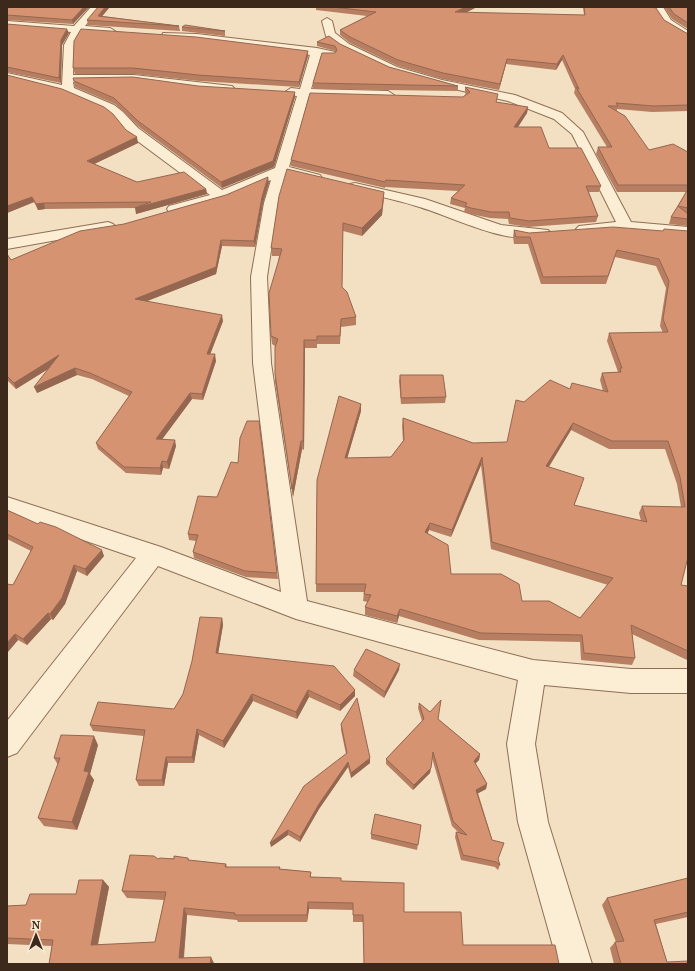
<svg xmlns="http://www.w3.org/2000/svg" width="695" height="971" font-family="'PT Serif',serif">
  <rect width="100%" height="100%" fill="#f3dfc1"/>
  <g fill="none" stroke-linecap="round" stroke-linejoin="round">
    <g stroke="#8e6f56" stroke-width="2">
      <g id="minor">
        <path d="M91,7H101L85,26L110,28L115,31L110,34L81,32L74,45L73,75H134L232,86L234,88L228,92L134,81L73,82L74,88L114,105L123,112L138,128L222,190L275,168L297,96L287,95L285,92L291,88L300,89L310,55L197,40L167,38L163,37L162,35L163,33L197,34L317,48L335,52L336,54L335,56H321L311,89L388,91L394,95L388,99L309,96L289,167L320,175L322,178L320,181L315,182L286,175L278,203L267,277L271,363L307,601L533,660L631,669H688V693H631L544,685L535,744L548,822L592,964H558L518,822L507,744L518,680L296,619L158,566L17,753L7,757V721L136,558L7,514V497L161,547L281,592L253,363L251,277L264,203L271,180L226,199L174,213L169,212L167,209L169,206L210,195L128,134L115,118L106,111L64,93L7,79V73L62,85L64,45L71,32L7,27V21L74,26Z"/>
        <path d="M653,7H663L671,20L688,31V39L663,24Z"/>
        <path d="M327,18L332,21L335,33L349,44L397,67L442,80L515,95L562,113L583,132L631,222L688,227V237L626,231L584,234L579,232L576,229L579,226L616,222L572,134L554,119L508,101L436,85L389,71L341,48L326,36L322,21Z"/>
        <path d="M355,183L425,199L501,225L548,230L551,233L548,236C507,247 455,217 416,206C394,199 372,195 350,190L348,187L350,184Z"/>
        <path d="M108,222L113,224L116,227L113,230L7,249V239Z"/>
      </g>
    </g>
    <use href="#minor" fill="#fcedd5" fill-rule="evenodd"/>
  </g>
  <g fill="#b77e62" fill-rule="evenodd">
    <path d="M7,7H89L73,24L7,20Z"/>
    <path d="M316,7H477L465,13L584,15L583,7H650L664,20L688,34V111L652,112L617,109V111L649,150L688,152V226L669,224L671,217L686,192H617L596,154L598,147H607L574,93L575,89L562,60L556,70L506,64L499,90L442,79L398,66L350,43L340,35V30L367,16L316,10Z"/>
    <path d="M664,7H688V29L672,19Z"/>
    <path d="M102,16L179,26L180,31L88,25L87,20Z"/>
    <path d="M7,24L69,33L62,45L61,83L7,72Z"/>
    <path d="M182,27L225,31V36L182,31Z"/>
    <path d="M317,42L340,44L389,67L458,86V91L313,89V83L336,52L335,51L317,46Z"/>
    <path d="M308,51V56L299,87L199,81L134,74H75L73,68Z"/>
    <path d="M7,75L138,143L94,164L137,182L206,189L207,194L136,214L137,208L45,209L38,210L34,202L7,213Z"/>
    <path d="M73,78L198,86L295,97L274,167L222,188L139,127L115,104L75,87Z"/>
    <path d="M465,87L496,102L528,107L527,113L518,127L549,148L601,186L599,192H589L598,216L596,222L528,227L509,224L508,219L490,218L470,214L464,212L465,208L450,204L451,198L458,191L385,187V188L291,166V160L463,97L466,94L465,93Z"/>
    <path d="M269,183L263,203L255,247L222,246L216,274L147,301L223,321L210,354L216,361L203,400L192,399L162,439L176,446L169,469L163,468L161,475L126,473L98,449L96,443L129,396L92,379L77,375L37,393L48,369L16,389L7,380V254L11,260L124,224Z"/>
    <path d="M384,199L382,215L362,236L343,231L342,287L356,317V325L341,327L340,344H317V348H305L304,450L302,449L293,497L275,382V346L272,344L271,336L279,256H272L271,248Z"/>
    <path d="M514,230L529,233L688,231V556L681,585L688,586V658L687,660L632,634L635,658L632,665L581,660L580,642L479,640L399,616L397,623L365,615V607L368,602L363,601L364,592H316L317,480L361,411L347,458L391,457L403,441L402,426L403,418L473,443L507,442L524,402L570,389L603,391L600,380L602,373L618,372L607,341L609,333H663L660,326L666,288L656,266L615,257L606,284H541L528,244H514L513,237ZM571,430L609,449H665L677,484L681,507L642,506L639,513L641,521L574,506L582,485L549,467ZM481,465L491,549L608,585L580,618L522,601L451,574L427,533L429,530L451,537Z"/>
    <path d="M400,375L446,397L445,403L401,404L399,381Z"/>
    <path d="M259,421L278,579L246,577L194,558L193,552L196,541L189,540L188,534L217,497L238,463Z"/>
    <path d="M7,510L104,556L87,576L77,571L65,604L53,620L51,619L27,645L18,640L7,653L13,585L31,551L7,539Z"/>
    <path d="M222,618L223,625L218,654L355,690V696L340,711L309,697L297,719L253,701L224,748L199,735L194,763H168L164,786H139L136,780L144,736L93,731L90,725L174,709L183,694Z"/>
    <path d="M354,670H399L384,698L353,676Z"/>
    <path d="M419,703L480,754L479,760L475,764L487,784L486,789L478,793L500,865L498,870L495,867L461,860L455,837L456,832L459,833L452,826L432,758L430,773L413,790L386,764V759L422,721L418,708Z"/>
    <path d="M341,724L370,763L351,778L348,767L319,809L300,842L288,835L271,847L346,754L341,730Z"/>
    <path d="M98,745L90,774L94,780L77,830L44,826L38,818L58,765L54,758Z"/>
    <path d="M421,825L417,850L371,839V834Z"/>
    <path d="M188,858L189,860L226,864L227,867H280V869L311,872V877L341,881L404,912L463,945L559,964H364L363,922H353V910L309,909L307,922H238L237,920L187,915L184,958L214,963V964H49L52,946L7,944V906L26,905L76,894L103,880L109,887L98,945L155,942L164,900L127,898L122,891L158,859Z"/>
    <path d="M688,878V917L656,924L667,962L688,964H614L610,948L615,942H616L602,905L607,898Z"/>
  </g>
  <g fill="#956750">
    <path d="M84,7H89L73,24L72,20Z"/>
    <path d="M105,7H110L99,20L98,16Z"/>
    <path d="M466,7H477L455,18V12Z"/>
    <path d="M67,29L69,33L62,45L61,83L59,78L61,40Z"/>
    <path d="M308,51V56L299,87V82Z"/>
    <path d="M563,55L562,60L556,70L557,64Z"/>
    <path d="M507,59L506,64L499,90L500,84Z"/>
    <path d="M295,92V97L274,167L222,188L221,182Z"/>
    <path d="M528,107L527,113L514,133V127Z"/>
    <path d="M137,137L138,143L88,167L87,161Z"/>
    <path d="M268,177L269,183L263,203L255,247L254,241L262,197Z"/>
    <path d="M206,189L207,194L136,214L135,208Z"/>
    <path d="M384,192L382,215L362,236V228Z"/>
    <path d="M32,197L34,202L7,213V206Z"/>
    <path d="M44,203L45,209L38,210L36,204Z"/>
    <path d="M221,240L222,246L216,274L137,305L135,299Z"/>
    <path d="M222,315L223,321L208,360L207,354Z"/>
    <path d="M304,340L305,348L304,450L303,441Z"/>
    <path d="M215,354L216,361L203,400L202,394Z"/>
    <path d="M59,355L61,361L16,389L14,383Z"/>
    <path d="M75,368L77,375L37,393L34,387Z"/>
    <path d="M190,393L192,399L158,445L156,439Z"/>
    <path d="M361,404V411L345,466V458Z"/>
    <path d="M573,423L571,430L544,474L546,466Z"/>
    <path d="M175,440L176,446L169,469L167,462Z"/>
    <path d="M301,441L302,449L293,497L292,489Z"/>
    <path d="M482,457L481,465L451,537L452,530Z"/>
    <path d="M162,461L163,468L161,475L160,468Z"/>
    <path d="M430,523L429,530L425,540V532Z"/>
    <path d="M102,550L104,556L87,576L85,569Z"/>
    <path d="M74,565L77,571L65,604L53,620L50,614Z"/>
    <path d="M400,609L399,616L397,623V616Z"/>
    <path d="M48,613L51,619L27,645L23,639Z"/>
    <path d="M222,618L223,625L217,660L216,653Z"/>
    <path d="M15,634L18,640L7,653V643Z"/>
    <path d="M400,664L399,670L384,698L385,692Z"/>
    <path d="M308,690L309,697L297,719L296,712Z"/>
    <path d="M355,690V696L340,711V705Z"/>
    <path d="M252,694L253,701L224,748L223,741Z"/>
    <path d="M197,729L199,735L194,763L192,757Z"/>
    <path d="M94,736L98,745L90,774L94,780L77,830L72,822L84,771Z"/>
    <path d="M480,754L479,760L472,767L474,761Z"/>
    <path d="M166,757L168,763L164,786L162,780Z"/>
    <path d="M370,758V763L351,778V773Z"/>
    <path d="M348,762V767L319,809L300,842V837L319,804Z"/>
    <path d="M431,768L430,773L413,790L414,785Z"/>
    <path d="M487,784L486,789L475,795L476,790Z"/>
    <path d="M288,830V835L271,847L270,843Z"/>
    <path d="M103,880L109,887L96,952L91,945Z"/>
    <path d="M308,902L309,909L307,922V915Z"/>
    <path d="M184,908L187,915L183,964L179,958Z"/>
    <path d="M211,957L214,963V964H210Z"/>
  </g>
  <g fill="#d59372" stroke="#956750" fill-rule="evenodd">
    <path d="M7,7H84L72,20L7,15Z"/>
    <path d="M98,7H105L98,16L179,26L87,20Z"/>
    <path d="M332,7H466L455,12L585,15L584,7H650L656,8L664,20L688,34V105L654,106L616,103L618,106H608L625,116L649,150L673,144L688,152V185H618L598,147H612L576,87L579,89L563,55L557,64L507,59L500,84L443,73L398,60L350,37L340,30L376,12Z"/>
    <path d="M669,7H688V23L674,14Z"/>
    <path d="M7,24L67,29L61,40L59,78L7,67Z"/>
    <path d="M185,25L225,31L182,27Z"/>
    <path d="M81,29L196,37L308,51L299,82L198,75L133,68H73L74,41Z"/>
    <path d="M329,36L340,44L389,67L458,86L313,83L322,53H335L337,50L335,46L317,42Z"/>
    <path d="M7,75L62,89L104,107L113,114L126,130L137,137L87,161L137,182L184,172L206,189L135,208L151,202L44,203L36,204L32,197L7,206Z"/>
    <path d="M133,77L198,86L295,92L273,161L221,182L138,121L114,98L74,81L73,78Z"/>
    <path d="M465,87L498,94L496,102L528,107L514,127H541L549,148H581L601,186H586L598,216L529,221L510,218L509,212H491L471,208L465,206L467,203L451,198L465,185L386,180L385,182L291,160L310,93L463,97L470,92Z"/>
    <path d="M287,169L384,192L382,208L362,228L343,223L342,287L347,292L356,317L341,319L340,336H317V340H304L303,441H301L292,489L275,374V347L278,339L271,336L269,293L282,249L271,248L279,196Z"/>
    <path d="M268,177L262,197L254,241L221,240L216,267L135,299L222,315L207,354H215L202,394L190,393L156,439L175,440L167,462L162,461L160,468L124,467L96,443L132,392L90,373L75,368L34,387L59,355L14,383L7,376V334L8,333H7V254L11,260L80,231L124,224L226,195Z"/>
    <path d="M688,189V208L678,206Z"/>
    <path d="M678,206L688,214V219L671,217Z"/>
    <path d="M613,227L663,231L664,229L688,231V557L681,585L688,586V651L631,625L635,658L584,653L582,635L481,633L400,609L397,616L365,607L371,595L364,594L366,584H316L317,480L339,396L361,404L345,458L391,457L404,440L403,418L473,443L507,442L516,400L524,402L550,380L570,389L572,383L608,392L602,373L621,372L620,368H622L609,333L668,332L663,319L669,281L659,259L617,250L608,276L543,277L530,237H516L514,230L529,233ZM573,423L612,441H668L680,477L685,507L642,506L647,522L574,505L584,478L546,466ZM482,457L492,542L613,578L580,618L549,601H522L519,584L501,574H451L448,545L425,532L430,523L452,530Z"/>
    <path d="M400,375H443L446,397L401,398Z"/>
    <path d="M247,421H259L277,573L245,571L193,552L198,535L188,534L198,496L217,497L231,462L238,463L240,438Z"/>
    <path d="M7,510L38,524L40,522L56,527L102,550L85,569L74,565L62,598L50,614L48,613L23,639L15,634L7,643V584L13,585L33,547L7,534Z"/>
    <path d="M200,617L222,618L216,653L334,666L355,690L340,705L308,690L296,712L252,694L223,741L197,729L192,757H166L162,780H136L145,730L90,725L98,702L174,709L183,694L192,661Z"/>
    <path d="M366,649L400,664L385,692L354,670Z"/>
    <path d="M357,698L370,758L351,773L348,762L319,804L300,837L288,830L270,843L304,786L347,753L341,724Z"/>
    <path d="M441,700L438,719L480,754L474,761L487,784L476,790L492,840L504,843L498,859L500,865L496,862L463,855L456,832L467,835L453,821L433,752L431,768L414,785L386,759L424,719L419,703L430,712Z"/>
    <path d="M61,735L94,736L84,771L89,772L72,822L38,818L60,758H54Z"/>
    <path d="M375,814L421,825L418,845L371,834Z"/>
    <path d="M130,855L154,856L158,859L160,858L174,859V856L188,858V860L226,864L225,867H280L279,869L311,872L310,877L341,878V881L404,883V912H461L463,945H555L559,964H364L363,915H353V903L308,902L307,915H235V913L184,908L179,958L211,957L210,964H49L53,940L7,938V906L26,905L30,894H76L79,880H103L91,945L155,942L166,892L122,891Z"/>
    <path d="M688,878V912L654,920L667,962L688,961V964H621L615,942L624,941L607,898Z"/>
  </g>
  <rect width="695" height="971" fill="none" stroke="#3c291c" stroke-width="16"/>
  <g transform="translate(36 935)" stroke="#f9ead1" stroke-width="3" paint-order="stroke">
  <path d="M0-3L7 15L0 10L-7 15Z" fill="#3c291c"/>
  <text y="-6" font-size="11" font-weight="bold" text-anchor="middle" fill="#3c291c">N</text>
  </g>
</svg>
